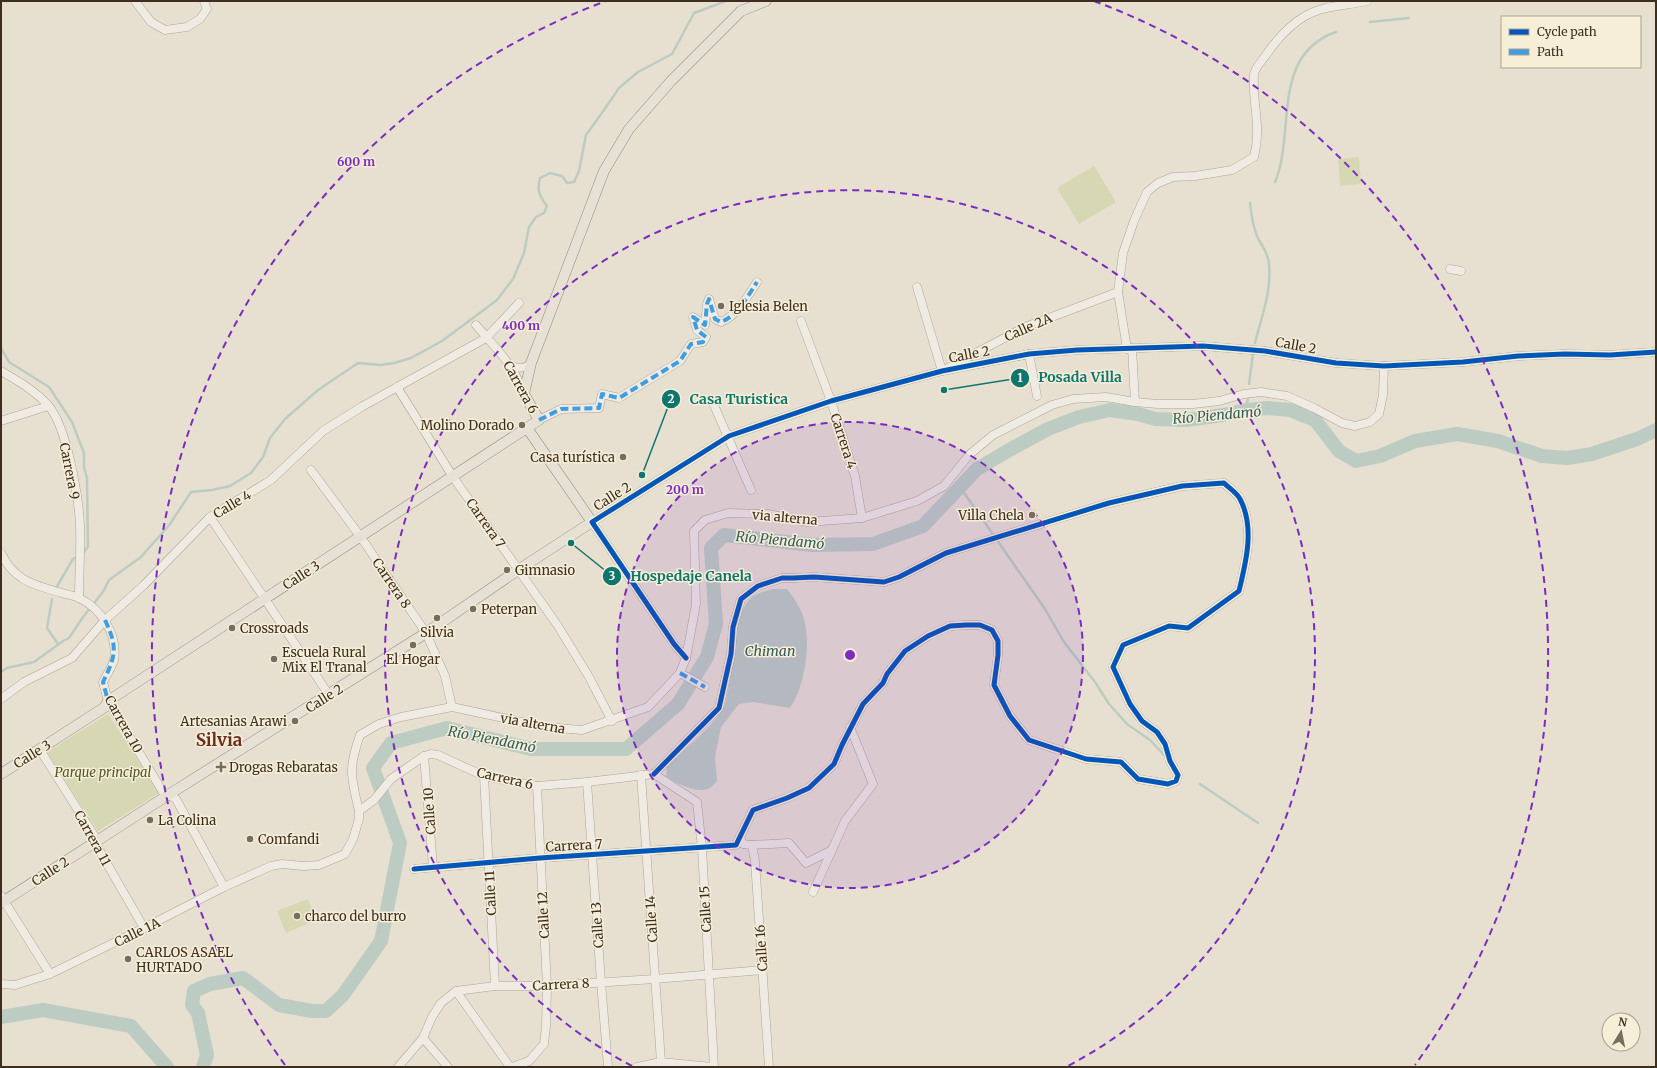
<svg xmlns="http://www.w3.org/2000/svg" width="1657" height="1068" font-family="Merriweather,serif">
  <rect width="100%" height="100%" fill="#e7e0d1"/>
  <g fill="#d6d7b3">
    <path d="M1359,157L1361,184L1340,186L1338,159Z"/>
    <path d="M1094,166L1116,202L1079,224L1057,188Z"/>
    <path d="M108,714L159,793L98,831L47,752Z"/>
    <path d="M308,899L316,920L286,933L277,911Z"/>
  </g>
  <path fill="#bcccc2" d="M773,589H787C794,598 799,605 803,616C812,641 805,686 790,708L753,702L739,704L721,727L715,757L717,781C715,783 713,786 710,788C699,795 675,783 666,776L667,767C683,750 710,730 722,710C725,706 726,700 727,695C734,671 732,614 751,598C757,593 766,591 773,589Z"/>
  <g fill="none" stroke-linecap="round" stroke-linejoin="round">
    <g stroke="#bcccc2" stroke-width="2.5">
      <path d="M1370,22L1409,18"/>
      <path d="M1275,182C1296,132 1270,55 1336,32"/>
      <path d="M1250,203C1251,213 1253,226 1257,236C1261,245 1269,254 1269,264C1272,291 1261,318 1255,343"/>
      <path d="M1,348L9,362L49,387L72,422L84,453V467L87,478L88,547L83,553"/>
      <path d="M1249,384L1253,354"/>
      <path d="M1246,410L1248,397"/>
      <path d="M960,487L1045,609L1064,642L1095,682L1109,704L1127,724L1150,740L1165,756"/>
      <path d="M56,588L73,559L79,556"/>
      <path d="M52,599L47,628L58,644"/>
      <path d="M1,672L7,668L34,662L63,641L69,638L83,617L103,592L109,580L141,557L170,524L191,492L212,490L230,486L251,473L263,457L270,438L285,419L318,390L358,363L380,365L394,363L411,358L442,341L497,300L513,279L524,253L529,227L536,217L544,213L547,206C539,196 537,190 540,178L550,173L562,176L567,183L574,182L579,171L586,135L604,110L619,88L638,72L672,54L694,13L726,1"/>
      <path d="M1200,784L1258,823"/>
    </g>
    <g stroke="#bcccc2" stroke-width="14">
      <path d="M1,1017L43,1010L131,1026L167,1067"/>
      <path d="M203,1067L207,1055L198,1013L192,1005L194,991L210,984L243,978L279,1005L312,1011H326L343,995L381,941L400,843L373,768L391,743L447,728L531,749H626L678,704L707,657L716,624L711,548L724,535L812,545L873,544L923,526L977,469L1011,449L1048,429L1079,417L1110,410L1138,414L1155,419L1186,420L1223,415L1246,410L1268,408L1290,410L1315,420L1339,451L1356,461L1380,456L1415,441L1457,434L1498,441L1542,456L1567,458L1592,454L1637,439L1656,430"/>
    </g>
    <g stroke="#ada599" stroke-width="9">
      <g id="minor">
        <path d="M135,1L151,22L165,30L187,27L200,19L207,9L204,1"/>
        <path d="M1450,269L1461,271"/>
        <path d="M917,287L942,371L1025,327L1118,292"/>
        <path d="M801,321L831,401L855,476L862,518"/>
        <path d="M476,325C497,350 512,362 524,394"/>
        <path d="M1132,348L1135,402"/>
        <path d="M1127,349L1118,292L1123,253L1134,221L1147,192L1158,183L1173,177L1195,176L1232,170L1254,157C1262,126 1252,105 1254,75C1254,68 1263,60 1266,55C1279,36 1297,17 1319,10C1334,5 1351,5 1367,1"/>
        <path d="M1029,354L1037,396"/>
        <path d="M511,366C519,369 525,369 531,363"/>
        <path d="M1,371C18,381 34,390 48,405C67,427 78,494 80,524C81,549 79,574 79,598"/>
        <path d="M397,387L453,477L558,626L589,677L612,721"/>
        <path d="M713,403L751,490"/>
        <path d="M539,420L561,409L599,408L602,394L619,398L680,361L691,344L703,342L706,337L697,330L693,317L705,325L707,304L709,299L715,319L721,322C737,316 748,296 757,282"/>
        <path d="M1,421L48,406"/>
        <path d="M311,470L360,536L426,633L445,676L452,707"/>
        <path d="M210,517L329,695"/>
        <path d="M1,553C14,581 34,585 62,593C67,595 74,595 79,598C102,609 118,635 114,660C112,667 106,676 103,682L108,701L163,792L176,799L224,887"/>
        <path d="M686,658L674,644L592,522L729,436L831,401L942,371L1029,354L1077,350L1203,346L1265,351L1336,363L1384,366L1463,362L1518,356L1565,354L1610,355L1656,352"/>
        <path d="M680,673L705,687"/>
        <path d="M1,699L24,682L72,658L105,620L144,585L210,517L271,480L323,431L363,406L486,338L519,303"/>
        <path d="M40,750L97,840L98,848L144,928"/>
        <path d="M424,756L433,867"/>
        <path d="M654,774L697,802L702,848L714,1067"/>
        <path d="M641,775L661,1062"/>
        <path d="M484,776L495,986"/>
        <path d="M587,782L601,982L608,1067"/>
        <path d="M359,811C351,777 348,769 360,735L379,724L401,717L452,707L545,727L582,730L648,707L680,673L686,658L696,604L694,531L705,520L728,513L768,514L808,522L862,518L917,501L944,486L969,455L993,435L1052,405L1073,399L1106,397L1135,402L1158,404H1193L1219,401L1244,394L1261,392L1287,396L1314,408L1342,423L1355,426L1370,422L1379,414L1383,395L1384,366"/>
        <path d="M740,837L743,844L752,845L755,861L769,1067"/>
        <path d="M752,845L789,843L806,863L832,850"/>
        <path d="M414,869L540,858L736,845L753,810L787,798L809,788L834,764L842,745L863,704L883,683L887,674L905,651L928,636L950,626L966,625H980L992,630L998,641V655L994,685L1010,716L1029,740L1086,759L1121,762L1138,779L1168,784L1176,781L1178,775L1170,761L1165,744L1157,732L1142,721L1130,704L1113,667L1123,645L1169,626L1188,628L1239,591C1246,562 1255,527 1240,499C1237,493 1229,488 1224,483L1182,486L1109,503L946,553L899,577L884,582L814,577L793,578H782L758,586L741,599L733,627L731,654L719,708L654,774"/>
        <path d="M813,892L845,821L873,784L850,727"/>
        <path d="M1,896L50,974"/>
        <path d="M1,984L15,985L50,974L144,928L224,887L271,866L282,864L303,866L319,865L345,854L353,839L359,819V811L374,800L391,779L424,756L431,754L438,755L484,776L537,786L587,782L654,774"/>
        <path d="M456,991L510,1067"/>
        <path d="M423,1038L448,1067"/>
        <path d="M398,1067L423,1038L432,1017L441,1003L456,991L495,986H547L655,979L763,970"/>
        <path d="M512,1067L529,1061L544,1044L546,1026L547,986L537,786"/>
        <path d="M637,1067L661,1062L712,1067"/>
      </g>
    </g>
    <g stroke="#928b80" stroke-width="11">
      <g id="major">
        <path d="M1,774L105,707L108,701L539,420L524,394L531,363L604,171L629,129L671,81L741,11L766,1"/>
        <path d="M1,903L168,795L426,633L518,570L592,522L527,428"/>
      </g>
    </g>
    <use href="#minor" stroke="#efebe3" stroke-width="8"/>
    <use href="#major" stroke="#e6e1d4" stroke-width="10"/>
    <g stroke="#3f9de0" stroke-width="4" stroke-dasharray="8 4" stroke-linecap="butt">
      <path d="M539,420L561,409L599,408L602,394L619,398L680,361L691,344L703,342L706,337L697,330L693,317L705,325L707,304L709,299L715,319L721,322C737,316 748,296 757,282"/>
      <path d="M105,620C118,648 116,655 103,682L108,701"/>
      <path d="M680,673L705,687"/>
    </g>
    <g stroke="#f7eed8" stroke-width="8">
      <g id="cycleway">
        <path d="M686,658L674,644L592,522L729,436L831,401L942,371L1029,354L1077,350L1203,346L1265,351L1336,363L1384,366L1463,362L1518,356L1565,354L1610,355L1656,352"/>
        <path d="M414,869L540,858L736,845L753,810L787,798L809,788L834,764L842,745L863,704L883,683L887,674L905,651L928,636L950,626L966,625H980L992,630L998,641V655L994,685L1010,716L1029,740L1086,759L1121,762L1138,779L1168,784L1176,781L1178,775L1170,761L1165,744L1157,732L1142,721L1130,704L1113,667L1123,645L1169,626L1188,628L1239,591C1246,562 1255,527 1240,499C1237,493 1229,488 1224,483L1182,486L1109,503L946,553L899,577L884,582L814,577L793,578H782L758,586L741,599L733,627L731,654L719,708L654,774"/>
      </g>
    </g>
    <use href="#cycleway" stroke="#0057b8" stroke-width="5"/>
  </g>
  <circle cx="850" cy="655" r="233" fill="#7b2cbf" fill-opacity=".12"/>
  <g fill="none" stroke="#7b2cbf" stroke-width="2" stroke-dasharray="7 5">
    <circle cx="850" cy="655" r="233"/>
    <path d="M632 1066A465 465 0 1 1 1068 1066"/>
    <path d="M285 1065A698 698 0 0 1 606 1M1094 1A698 698 0 0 1 1415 1065"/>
  </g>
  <g fill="#786c5e" stroke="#f7eed8" stroke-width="1.5">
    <circle cx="721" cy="306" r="4"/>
    <circle cx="522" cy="425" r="4"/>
    <circle cx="623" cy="457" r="4"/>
    <circle cx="1032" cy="515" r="4"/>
    <circle cx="507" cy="570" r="4"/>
    <circle cx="473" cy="609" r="4"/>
    <circle cx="437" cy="618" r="4"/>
    <circle cx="232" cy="628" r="4"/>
    <circle cx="413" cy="645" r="4"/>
    <circle cx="274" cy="659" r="4"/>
    <circle cx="295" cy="721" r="4"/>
    <path d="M219 761h4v4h4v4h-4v4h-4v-4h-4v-4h4z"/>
    <circle cx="150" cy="820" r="4"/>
    <circle cx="250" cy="839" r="4"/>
    <circle cx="297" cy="916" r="4"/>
    <circle cx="128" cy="959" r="4"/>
  </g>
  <g text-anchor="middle" stroke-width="3" stroke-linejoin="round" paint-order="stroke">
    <g font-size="13" fill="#3d2e20" stroke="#f7eed8" text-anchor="start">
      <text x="729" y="311">Iglesia Belen</text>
      <text x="514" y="430" text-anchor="end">Molino Dorado</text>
      <text x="615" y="462" text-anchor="end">Casa turística</text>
      <text x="1024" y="520" text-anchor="end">Villa Chela</text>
      <text x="515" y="575">Gimnasio</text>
      <text x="481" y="614">Peterpan</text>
      <text x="240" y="633">Crossroads</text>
      <text x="437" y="637" text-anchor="middle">Silvia</text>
      <text x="282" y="657">Escuela Rural<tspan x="282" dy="15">Mix El Tranal</tspan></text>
      <text x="413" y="664" text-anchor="middle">El Hogar</text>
      <text x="287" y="726" text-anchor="end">Artesanias Arawi</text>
      <text x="229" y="772">Drogas Rebaratas</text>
      <text x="158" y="825">La Colina</text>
      <text x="258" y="844">Comfandi</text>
      <text x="305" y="921">charco del burro</text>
      <text x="136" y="957">CARLOS ASAEL<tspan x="136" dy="15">HURTADO</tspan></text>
    </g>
    <g font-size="13" fill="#3d2e20" stroke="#f7eed8">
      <text transform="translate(1028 327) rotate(-24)" y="5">Calle 2A</text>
      <text transform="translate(1296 345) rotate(10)" y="5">Calle 2</text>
      <text transform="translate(969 354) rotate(-11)" y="5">Calle 2</text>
      <text transform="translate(521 387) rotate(61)" y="5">Carrera 6</text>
      <text transform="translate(844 441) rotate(72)" y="5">Carrera 4</text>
      <text transform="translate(70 471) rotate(79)" y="5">Carrera 9</text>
      <text transform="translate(612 496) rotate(-32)" y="5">Calle 2</text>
      <text transform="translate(232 504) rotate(-31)" y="5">Calle 4</text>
      <text transform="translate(785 517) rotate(5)" y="5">via alterna</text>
      <text transform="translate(486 523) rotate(55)" y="5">Carrera 7</text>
      <text transform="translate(301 575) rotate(-33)" y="5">Calle 3</text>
      <text transform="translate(392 583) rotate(56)" y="5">Carrera 8</text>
      <text transform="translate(324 698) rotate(-32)" y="5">Calle 2</text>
      <text transform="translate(533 723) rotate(10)" y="5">via alterna</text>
      <text transform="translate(124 724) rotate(61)" y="5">Carrera 10</text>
      <text transform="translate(32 754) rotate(-32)" y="5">Calle 3</text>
      <text transform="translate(505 778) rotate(13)" y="5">Carrera 6</text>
      <text transform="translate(429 811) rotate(-94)" y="5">Calle 10</text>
      <text transform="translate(93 838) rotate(61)" y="5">Carrera 11</text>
      <text transform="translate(574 845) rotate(-3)" y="5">Carrera 7</text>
      <text transform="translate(50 871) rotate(-33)" y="5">Calle 2</text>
      <text transform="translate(490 893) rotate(-93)" y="5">Calle 11</text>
      <text transform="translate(705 909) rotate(-93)" y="5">Calle 15</text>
      <text transform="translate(543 915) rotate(-93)" y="5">Calle 12</text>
      <text transform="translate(651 919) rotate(-94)" y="5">Calle 14</text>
      <text transform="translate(597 925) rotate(-94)" y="5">Calle 13</text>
      <text transform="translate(137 932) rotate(-26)" y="5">Calle 1A</text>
      <text transform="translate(761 948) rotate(-94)" y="5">Calle 16</text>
      <text transform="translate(561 984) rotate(-3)" y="5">Carrera 8</text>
    </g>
    <g font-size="13" font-style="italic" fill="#4d5a26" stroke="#f7eed8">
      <text x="103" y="777">Parque principal</text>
    </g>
    <g font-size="14" font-style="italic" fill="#2f5d5a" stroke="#f7eed8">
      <text transform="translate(1217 415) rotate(-5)" y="5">Río Piendamó</text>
      <text transform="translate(780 540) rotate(5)" y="5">Río Piendamó</text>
      <text x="770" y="656">Chiman</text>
      <text transform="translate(492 739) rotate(11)" y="5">Río Piendamó</text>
    </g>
    <g font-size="17" font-weight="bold" fill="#6b2e1e" stroke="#f7eed8">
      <text x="219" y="746">Silvia</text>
    </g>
  </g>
  <circle cx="850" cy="655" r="6" fill="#7b2cbf" stroke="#f7eed8" stroke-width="2"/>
  <g font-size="12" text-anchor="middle" font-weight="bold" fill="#7b2cbf" stroke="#f7eed8" stroke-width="3" stroke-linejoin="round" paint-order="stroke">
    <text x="356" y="166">600 m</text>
    <text x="521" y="330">400 m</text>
    <text x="685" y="494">200 m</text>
  </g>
  <path fill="none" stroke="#0f766e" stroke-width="1.5" d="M944 390L1020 378M642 475L671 399M571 543L612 576"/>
  <g fill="#0f766e" stroke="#f7eed8" stroke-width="1.5">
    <circle cx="944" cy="390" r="4"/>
    <circle cx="642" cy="475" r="4"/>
    <circle cx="571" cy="543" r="4"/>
    <circle cx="1020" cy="378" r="10"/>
    <circle cx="671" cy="399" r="10"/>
    <circle cx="612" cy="576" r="10"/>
  </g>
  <g font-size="12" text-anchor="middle" font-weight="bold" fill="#fff">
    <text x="1020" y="382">1</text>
    <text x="671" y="403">2</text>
    <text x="612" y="580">3</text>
  </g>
  <g font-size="14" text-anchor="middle" font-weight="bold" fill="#0f766e" stroke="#f7eed8" stroke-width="3" stroke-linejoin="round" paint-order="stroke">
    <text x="1080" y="382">Posada Villa</text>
    <text x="739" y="404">Casa Turistica</text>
    <text x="691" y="581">Hospedaje Canela</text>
  </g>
  <rect width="1657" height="1068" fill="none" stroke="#3d2e20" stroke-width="4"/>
  <rect x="1501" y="16" width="140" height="52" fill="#f7eed8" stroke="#ada18e"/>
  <rect x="1509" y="29" width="20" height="6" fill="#0057b8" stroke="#ada18e"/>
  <text x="1537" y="36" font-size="12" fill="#3d2e20">Cycle path</text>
  <rect x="1509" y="49" width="20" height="6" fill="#3f9de0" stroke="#ada18e"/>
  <text x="1537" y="56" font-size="12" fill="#3d2e20">Path</text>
  <g transform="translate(1621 1032) rotate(10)"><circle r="19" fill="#f7eed8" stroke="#ada18e"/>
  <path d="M0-3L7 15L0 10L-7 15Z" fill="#786c5e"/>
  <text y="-6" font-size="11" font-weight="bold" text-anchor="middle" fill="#3d2e20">N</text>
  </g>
</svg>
